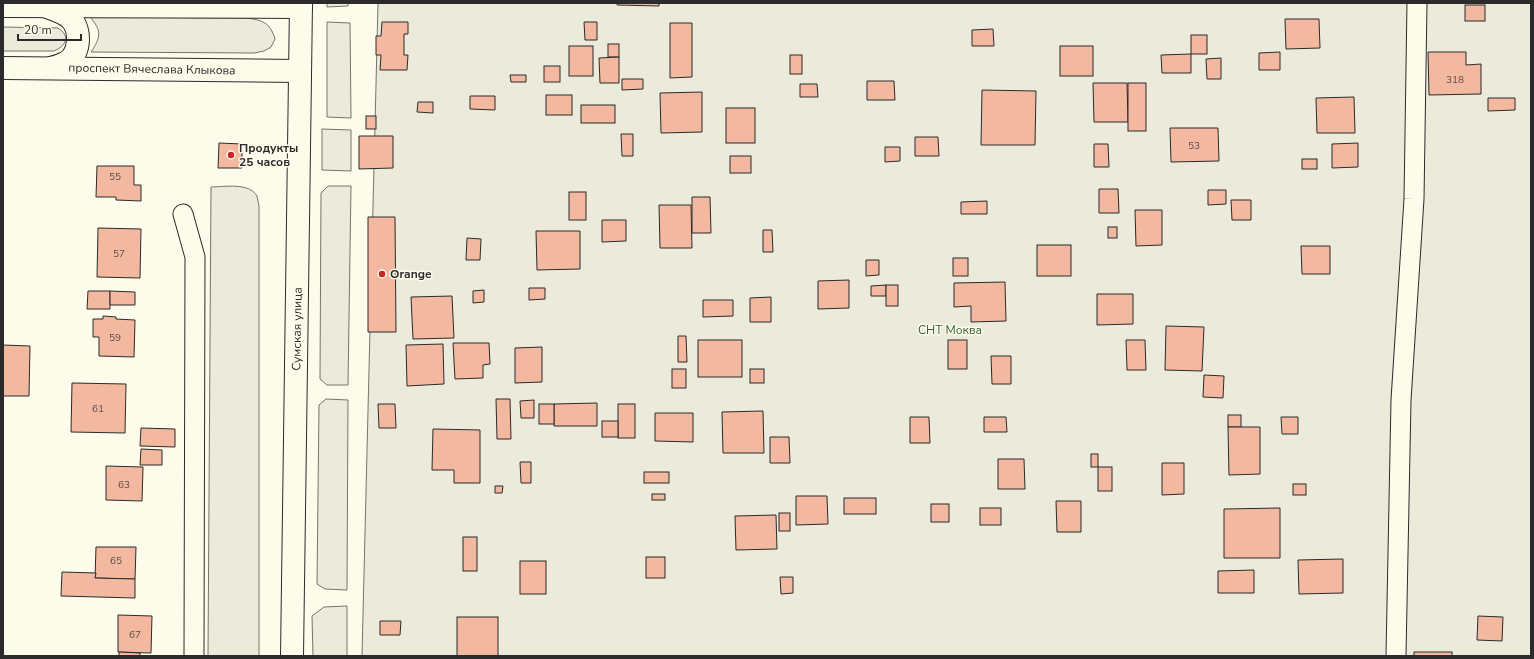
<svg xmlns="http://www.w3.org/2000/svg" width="1534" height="659" font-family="'Nunito Sans',sans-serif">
  <rect width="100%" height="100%" fill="#fdfbea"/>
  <g fill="#ecebdb" stroke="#74746e">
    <path d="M327,3H348V6L327,7Z"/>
    <path d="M378,3H1531V656H362Z"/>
    <path d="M90,17L246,18C262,20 270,22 275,39L271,47L264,51L254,53L91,52C101,37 102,31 90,17Z"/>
    <path d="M327,22L350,23L351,118L327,117Z"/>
    <path d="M3,27L58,28C71,36 66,46 54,51H3Z"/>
    <path d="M322,129L351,130V171L322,170Z"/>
    <path d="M328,186H351L348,385H327L320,379L321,193Z"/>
    <path d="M211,187C224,187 249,182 257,196C258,199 258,203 259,206V656H208Z"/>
    <path d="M326,399L348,400L347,590L325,589L317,584L319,405Z"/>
    <path d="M347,606V656H313L312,616L324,607Z"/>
  </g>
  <g fill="#f2b8a0" stroke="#2b2b2b">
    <path d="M617,3H659V6L617,5Z"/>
    <rect x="1465" y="5" width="20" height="16"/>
    <path d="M1285,19H1319L1320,48L1286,49Z"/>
    <path d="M382,22H408V34H404V55H408L407,70H380L381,55H376V36H381Z"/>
    <path d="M584,22H597V40H585Z"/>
    <path d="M670,23H692V77L670,78Z"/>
    <path d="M993,29L994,46H972V30Z"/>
    <rect x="1191" y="35" width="16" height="19"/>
    <rect x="608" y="44" width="11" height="13"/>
    <rect x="569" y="46" width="24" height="30"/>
    <rect x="1060" y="46" width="33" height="30"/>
    <path d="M1280,52V70H1259V53Z"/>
    <path d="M1428,52H1466V65L1481,64V94L1429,95Z"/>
    <path d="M1191,54V73H1162L1161,55Z"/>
    <rect x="790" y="55" width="12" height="19"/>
    <path d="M619,57V83H600L599,58Z"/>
    <path d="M1221,58V79H1207L1206,59Z"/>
    <rect x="544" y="66" width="16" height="16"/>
    <path d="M510,75H526V82H511Z"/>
    <path d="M622,79H643V89L622,90Z"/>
    <path d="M867,81H894L895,100H867Z"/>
    <path d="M1093,83H1127L1128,122H1094Z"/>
    <rect x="1128" y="83" width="18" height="48"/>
    <path d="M800,84H817L818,97H800Z"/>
    <path d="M982,90L1036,91L1035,145H981Z"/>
    <path d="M702,92V132L661,133L660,93Z"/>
    <rect x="546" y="95" width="26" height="20"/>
    <path d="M470,96H495V110L470,109Z"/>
    <path d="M1354,97L1355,133H1317L1316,98Z"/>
    <path d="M1488,98H1515V110L1488,111Z"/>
    <path d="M418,102H433V113L417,112Z"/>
    <rect x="581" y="105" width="34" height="18"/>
    <rect x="726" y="108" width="29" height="35"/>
    <rect x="366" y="116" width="10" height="13"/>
    <path d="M1170,128H1218L1219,161L1171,162Z"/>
    <path d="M621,134H633V156H622Z"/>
    <path d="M359,136H393V168L359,169Z"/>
    <path d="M915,137H938L939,156H915Z"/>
    <path d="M219,143L242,144V168H218Z"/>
    <path d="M1358,143V167L1332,168V144Z"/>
    <path d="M1094,144H1108L1109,167H1094Z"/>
    <path d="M885,147H900V161L885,162Z"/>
    <rect x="730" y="156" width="21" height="17"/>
    <rect x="1302" y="159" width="15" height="10"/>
    <path d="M97,166H134V185H141V201L116,200V197H96Z"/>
    <path d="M1099,189H1118L1119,213H1099Z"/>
    <path d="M1208,190H1226V204L1208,205Z"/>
    <rect x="569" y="192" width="17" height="28"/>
    <path d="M692,197H710L711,233H692Z"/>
    <path d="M1231,200H1251V220H1232Z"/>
    <path d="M987,201V214H961V202Z"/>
    <path d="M659,205H691L692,248H660Z"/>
    <path d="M1135,210H1162V245L1136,246Z"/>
    <path d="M368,217H395L396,332H368Z"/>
    <path d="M602,220H626V241L602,242Z"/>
    <rect x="1108" y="227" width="9" height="11"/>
    <path d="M98,228L141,229L140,278L97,277Z"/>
    <path d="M763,230H772L773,252H763Z"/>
    <path d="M536,231H580V269L537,270Z"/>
    <path d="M467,238L481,239L480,260H466Z"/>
    <rect x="1037" y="245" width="34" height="31"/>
    <path d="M1301,246H1330V274H1302Z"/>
    <rect x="953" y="258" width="15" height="18"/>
    <path d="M866,260H879V275L866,276Z"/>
    <path d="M849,280V308L818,309V281Z"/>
    <path d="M1005,282L1006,321L971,322V306L954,307V283Z"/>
    <path d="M886,285V296H871V286Z"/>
    <rect x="886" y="285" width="12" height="21"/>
    <path d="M529,288H545V299L529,300Z"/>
    <path d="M484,290V302L473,303V291Z"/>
    <path d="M88,291H110V309H87Z"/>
    <path d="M110,291L135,292V305H110Z"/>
    <path d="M1097,294H1133V324L1097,325Z"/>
    <path d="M452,296L454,338L413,339L411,297Z"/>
    <path d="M771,297V322H750V298Z"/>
    <path d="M703,300H733V316L703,317Z"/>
    <path d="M103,316L116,317V319L135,320L134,357L99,356V337H93V319H103Z"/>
    <path d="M1166,326L1204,327L1202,371L1165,370Z"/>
    <path d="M678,336H686L687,362H678Z"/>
    <rect x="698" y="340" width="44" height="37"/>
    <rect x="948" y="340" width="19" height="29"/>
    <path d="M1126,340H1145L1146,370H1127Z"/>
    <path d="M453,343H489L490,364L483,365V378L455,379Z"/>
    <path d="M443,344L444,384L407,386L406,345Z"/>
    <path d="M3,345L30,346L29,396H3Z"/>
    <path d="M542,347V382L515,383V348Z"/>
    <path d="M991,356H1011V384H992Z"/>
    <rect x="672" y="369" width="14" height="19"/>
    <rect x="750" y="369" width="14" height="14"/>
    <path d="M1204,375L1224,376L1223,398L1203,397Z"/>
    <path d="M72,383L126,384L125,433L71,432Z"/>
    <path d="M496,399H510L511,439H497Z"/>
    <path d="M534,400V418H521L520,401Z"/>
    <path d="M597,403V426H554V404Z"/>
    <path d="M378,404H395L396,428H379Z"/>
    <rect x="539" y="404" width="15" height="20"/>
    <rect x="618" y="404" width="17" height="34"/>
    <path d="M763,411L764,453H723L722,412Z"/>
    <path d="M655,413H693V442L655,441Z"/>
    <rect x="1228" y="415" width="13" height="12"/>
    <path d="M910,417H929L930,443H910Z"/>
    <path d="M984,417H1006L1007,432H984Z"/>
    <path d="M1281,417H1298V434H1282Z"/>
    <rect x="602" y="421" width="16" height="16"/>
    <path d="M1228,427H1260V474L1229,475Z"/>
    <path d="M141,428L175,429V447L140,446Z"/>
    <path d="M433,429L480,430V483H454V470H432Z"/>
    <path d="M770,437H789L790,463H770Z"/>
    <path d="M141,449L162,450V465H140Z"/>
    <rect x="1091" y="454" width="7" height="13"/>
    <path d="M998,459H1024L1025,489H998Z"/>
    <path d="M520,462H531V483H521Z"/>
    <path d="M1162,463H1184V494L1162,495Z"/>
    <path d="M106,466L143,467L142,501L106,500Z"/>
    <rect x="1098" y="467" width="14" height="24"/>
    <rect x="644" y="472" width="25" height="11"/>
    <rect x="1293" y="484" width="13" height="11"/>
    <path d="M495,486H503L502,493H495Z"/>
    <rect x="652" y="494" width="13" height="6"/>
    <path d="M796,496H827L828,524L796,525Z"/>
    <rect x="844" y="498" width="32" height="16"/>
    <path d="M1056,501H1081V532H1057Z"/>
    <rect x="931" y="504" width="18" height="18"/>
    <rect x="980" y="508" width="21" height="17"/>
    <path d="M1280,508V558H1224V509Z"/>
    <rect x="779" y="513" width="11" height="18"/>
    <path d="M776,515L777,549L736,550L735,516Z"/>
    <rect x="463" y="537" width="14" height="34"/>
    <path d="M96,547H136L135,579L95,578Z"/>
    <rect x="646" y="557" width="19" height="21"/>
    <path d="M1343,559V593L1299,594L1298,560Z"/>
    <rect x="520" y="561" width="26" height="33"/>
    <path d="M1254,570V593H1218V571Z"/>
    <path d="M62,572L96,573L95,578L135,579V598L61,596Z"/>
    <path d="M780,577H793V593L781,594Z"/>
    <path d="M118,615L152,616L151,653L118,652Z"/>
    <path d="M1478,616L1503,617L1502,641L1477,640Z"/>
    <rect x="457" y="617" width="41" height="39"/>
    <path d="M380,621H401L400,635H380Z"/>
    <path d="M119,652L140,653V656H119Z"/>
    <rect x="1414" y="652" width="38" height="4"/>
  </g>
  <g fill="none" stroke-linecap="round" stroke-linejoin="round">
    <g stroke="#2b2b2b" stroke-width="21">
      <g id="minor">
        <path d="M183,214L195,257L194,656"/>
        <path d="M1396,656L1401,400L1414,199L1417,3"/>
      </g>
    </g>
    <g stroke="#2b2b2b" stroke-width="24">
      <g id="primary">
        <path d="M3,6L301,7"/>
        <path d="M47,7C55,10 65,13 71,19C82,31 80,56 65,63C61,65 55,67 51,68"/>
        <path d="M3,68L300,71"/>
        <path d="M292,656L301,3"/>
      </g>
    </g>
    <use href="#minor" stroke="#fdfbea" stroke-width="19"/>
    <use href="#primary" stroke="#fdfbea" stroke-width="22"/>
  </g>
  <g fill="#c62828" stroke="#fdfbea" stroke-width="1.5">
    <circle cx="231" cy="155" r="4"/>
    <circle cx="382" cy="274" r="4"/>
  </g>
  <g text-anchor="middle" stroke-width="3" stroke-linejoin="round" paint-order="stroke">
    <g font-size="10" fill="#5d4e48">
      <text x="1455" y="83">318</text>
      <text x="1194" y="149">53</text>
      <text x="115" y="180">55</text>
      <text x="119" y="257">57</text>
      <text x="115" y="341">59</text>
      <text x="98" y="412">61</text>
      <text x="124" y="488">63</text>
      <text x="116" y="564">65</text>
      <text x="135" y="638">67</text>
    </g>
    <g font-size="12" fill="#2b2b2b" stroke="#fdfbea">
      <text transform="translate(152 69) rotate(1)" y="4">проспект Вячеслава Клыкова</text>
      <text transform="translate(297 329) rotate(-89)" y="4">Сумская улица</text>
    </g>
    <g font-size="12" font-weight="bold" fill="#2b2b2b" stroke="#fdfbea" text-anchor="start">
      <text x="239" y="152">Продукты<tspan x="239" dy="14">25 часов</tspan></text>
      <text x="390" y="278">Orange</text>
    </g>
    <g font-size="12" fill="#34623c" stroke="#fdfbea">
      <text x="950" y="334">СНТ Моква</text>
    </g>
  </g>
  <rect width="1534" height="659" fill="none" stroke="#2b2b2b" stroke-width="8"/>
  <path d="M18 34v6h63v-6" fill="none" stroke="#2b2b2b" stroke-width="2"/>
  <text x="24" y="34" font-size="12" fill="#2b2b2b" stroke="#fdfbea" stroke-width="3" paint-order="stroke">20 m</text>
</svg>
